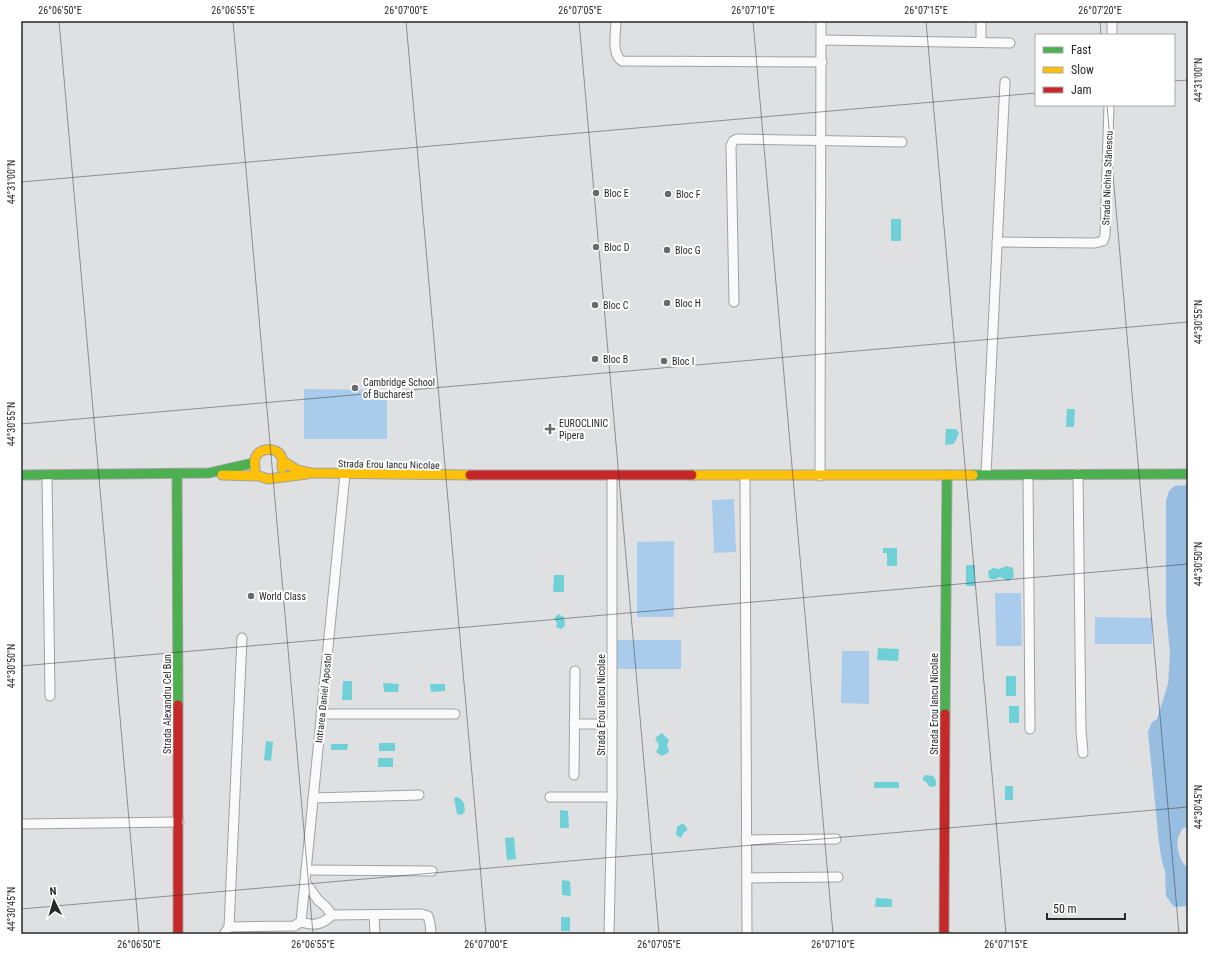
<svg xmlns="http://www.w3.org/2000/svg" width="1209" height="955" font-family="'Roboto Condensed',sans-serif">
  <rect width="100%" height="100%" fill="#dfe0e2"/>
  <g fill="#a9cced">
    <path d="M304,389L387,390V439H304Z"/>
    <path d="M734,499L736,552L714,553L712,500Z"/>
    <path d="M674,541V617H637V542Z"/>
    <path d="M995,593H1021L1022,646H996Z"/>
    <path d="M1095,617L1152,618V644H1095Z"/>
    <rect x="616" y="640" width="65" height="29"/>
    <path d="M842,651H869V704L841,703Z"/>
  </g>
  <path fill="#97bee1" d="M1188,485V826L1182,829C1181,832 1179,835 1178,838C1176,848 1180,862 1188,868V906L1174,907L1166,896L1165,871L1162,862L1159,843L1148,732L1152,722L1157,719L1168,684L1170,654L1166,611V500L1169,491L1174,486Z"/>
  <g fill="#6fd1d7">
    <rect x="891" y="219" width="10" height="22"/>
    <path d="M1067,409H1075L1074,427H1066Z"/>
    <path d="M946,429H956L959,433L954,444L945,445Z"/>
    <path d="M883,548H897V566H887V553H883Z"/>
    <rect x="966" y="565" width="9" height="21"/>
    <path d="M1007,566L1013,568L1014,577L1008,581L1000,577L994,580L989,578L988,571L993,568L999,569Z"/>
    <path d="M554,575H564V592H553Z"/>
    <path d="M558,614L564,617L565,626L561,629L556,627L557,623L554,619Z"/>
    <path d="M878,648L899,649L898,661L877,660Z"/>
    <rect x="1006" y="676" width="10" height="20"/>
    <path d="M343,681H352V700H342Z"/>
    <path d="M383,683L399,684L398,692H384Z"/>
    <path d="M430,684H445V691L431,692Z"/>
    <rect x="1009" y="706" width="10" height="17"/>
    <path d="M662,733L669,740L667,745L669,752L662,756L656,752L659,746L655,738Z"/>
    <path d="M266,741L273,742L271,761L264,760Z"/>
    <rect x="379" y="743" width="16" height="8"/>
    <path d="M331,744H348L347,750H331Z"/>
    <rect x="378" y="758" width="15" height="9"/>
    <path d="M926,775L933,776L936,781V785L933,787L928,786L927,783L923,780V777Z"/>
    <rect x="874" y="782" width="25" height="6"/>
    <rect x="1005" y="786" width="8" height="14"/>
    <path d="M456,797C464,799 464,803 465,811L462,815L457,814L454,798Z"/>
    <path d="M560,810L568,811L569,828H560Z"/>
    <path d="M683,823L687,828V831L684,832L681,838L676,835L677,827Z"/>
    <path d="M514,837L516,859L507,860L505,838Z"/>
    <path d="M562,880L570,881L571,896L562,895Z"/>
    <path d="M876,898L892,899V907H875Z"/>
    <rect x="561" y="917" width="9" height="14"/>
  </g>
  <g fill="none" stroke-linecap="round" stroke-linejoin="round">
    <g stroke="#a0a1a2" stroke-width="11">
      <g id="street">
        <path d="M616,21C616,33 611,54 622,61L822,62"/>
        <path d="M981,21V42"/>
        <path d="M1112,35V21"/>
        <path d="M822,40L1010,43"/>
        <path d="M997,242L1095,243L1103,241L1105,235L1109,105"/>
        <path d="M734,302L731,146L733,141L737,139L902,142"/>
        <path d="M986,474L1005,82"/>
        <path d="M1078,474L1081,731L1083,753"/>
        <path d="M47,475L50,696"/>
        <path d="M1028,475L1030,729"/>
        <path d="M745,476L747,934"/>
        <path d="M820,476L821,21"/>
        <path d="M321,714H455"/>
        <path d="M574,724H612"/>
        <path d="M574,775L575,671"/>
        <path d="M550,797H612"/>
        <path d="M313,798L419,795"/>
        <path d="M21,824L179,822"/>
        <path d="M746,840L836,839"/>
        <path d="M306,870L432,871"/>
        <path d="M747,878L838,877"/>
        <path d="M305,882L318,900L326,907L332,915"/>
        <path d="M374,915L375,934"/>
        <path d="M301,922L345,474"/>
        <path d="M229,927L242,638"/>
        <path d="M224,934L229,927L294,926L301,922C314,926 322,925 332,915L421,914L428,916L430,923L431,934"/>
        <path d="M609,934L612,797V476"/>
      </g>
    </g>
    <g stroke="#a0a1a2" stroke-width="11">
      <g id="fast">
        <path d="M177,474L178,705"/>
        <path d="M21,475L209,473L253,463"/>
        <path d="M973,475L1188,474"/>
        <path d="M945,714L947,475"/>
      </g>
    </g>
    <g stroke="#a0a1a2" stroke-width="11">
      <g id="slow">
        <path d="M283,461L297,470L311,473L470,475"/>
        <path d="M255,469C255,466 254,462 255,459C258,447 278,446 282,458C283,461 282,465 282,468"/>
        <path d="M222,475L259,476L268,479L307,474"/>
        <path d="M692,475H973"/>
      </g>
    </g>
    <g stroke="#a0a1a2" stroke-width="11">
      <g id="jam">
        <path d="M470,475H692"/>
        <path d="M178,934V705"/>
        <path d="M944,934L945,714"/>
      </g>
    </g>
    <use href="#street" stroke="#fafafb" stroke-width="9"/>
    <use href="#fast" stroke="#4caf50" stroke-width="9"/>
    <use href="#slow" stroke="#ffc107" stroke-width="9"/>
    <use href="#jam" stroke="#c62828" stroke-width="9"/>
  </g>
  <path fill="none" stroke="#28292a" stroke-width="1" stroke-opacity="0.45" d="M59,21L139,934M233,21L313,934M406,21L486,934M579,21L659,934M753,21L833,934M926,21L1006,934M1100,21L1101,35M1174,81L1188,80M1107,105L1179,934M21,182L1036,93M21,424L1188,322M21,666L1188,564M21,909L1188,807"/>
  <g fill="#68696a" stroke="#fff" stroke-width="1.5">
    <circle cx="596" cy="193" r="4"/>
    <circle cx="668" cy="194" r="4"/>
    <circle cx="596" cy="247" r="4"/>
    <circle cx="667" cy="250" r="4"/>
    <circle cx="667" cy="303" r="4"/>
    <circle cx="595" cy="305" r="4"/>
    <circle cx="595" cy="359" r="4"/>
    <circle cx="664" cy="361" r="4"/>
    <circle cx="355" cy="388" r="4"/>
    <path d="M548 423h4v4h4v4h-4v4h-4v-4h-4v-4h4z"/>
    <circle cx="251" cy="596" r="4"/>
  </g>
  <g text-anchor="middle" stroke-width="4" stroke-linejoin="round" paint-order="stroke">
    <g font-size="10" fill="#28292a" stroke="#fff">
      <text transform="translate(1107 178) rotate(-88)" y="4">Strada Nichita Stănescu</text>
      <text transform="translate(389 464) rotate(1)" y="4">Strada Erou Iancu Nicolae</text>
      <text transform="translate(323 698) rotate(-84)" y="4">Intrarea Daniel Apostol</text>
      <text transform="translate(167 704) rotate(-90)" y="4">Strada Alexandru Cel Bun</text>
      <text transform="translate(934 704) rotate(-90)" y="4">Strada Erou Iancu Nicolae</text>
      <text transform="translate(601 705) rotate(-90)" y="4">Strada Erou Iancu Nicolae</text>
    </g>
    <g font-size="10" fill="#28292a" stroke="#fff" text-anchor="start">
      <text x="604" y="197">Bloc E</text>
      <text x="676" y="198">Bloc F</text>
      <text x="604" y="251">Bloc D</text>
      <text x="675" y="254">Bloc G</text>
      <text x="675" y="307">Bloc H</text>
      <text x="603" y="309">Bloc C</text>
      <text x="603" y="363">Bloc B</text>
      <text x="672" y="365">Bloc I</text>
      <text x="363" y="386">Cambridge School<tspan x="363" dy="12">of Bucharest</tspan></text>
      <text x="559" y="427">EUROCLINIC<tspan x="559" dy="12">Pipera</tspan></text>
      <text x="259" y="600">World Class</text>
    </g>
  </g>
  <rect width="1209" height="955" fill="none" stroke="#ffffff" stroke-width="44"/>
  <rect x="1035" y="34" width="140" height="72" fill="#ffffff" stroke="#a9a9aa"/>
  <rect x="1043" y="47" width="20" height="6" fill="#4caf50" stroke="#a9a9aa"/>
  <text x="1071" y="54" font-size="12" fill="#28292a">Fast</text>
  <rect x="1043" y="67" width="20" height="6" fill="#ffc107" stroke="#a9a9aa"/>
  <text x="1071" y="74" font-size="12" fill="#28292a">Slow</text>
  <rect x="1043" y="87" width="20" height="6" fill="#c62828" stroke="#a9a9aa"/>
  <text x="1071" y="94" font-size="12" fill="#28292a">Jam</text>
  <g transform="translate(54 901) rotate(355)" stroke="#ffffff" stroke-width="3" paint-order="stroke">
  <path d="M0-3L7 15L0 10L-7 15Z" fill="#28292a"/>
  <text y="-6" font-size="11" font-weight="bold" text-anchor="middle" fill="#28292a">N</text>
  </g>
  <path d="M1047 913v6h78v-6" fill="none" stroke="#28292a" stroke-width="2"/>
  <text x="1053" y="913" font-size="12" fill="#28292a" stroke="#ffffff" stroke-width="3" paint-order="stroke">50 m</text>
  <rect x="22" y="22" width="1165" height="911" fill="none" stroke="#28292a" stroke-width="1.5"/>
  <g font-size="10" text-anchor="middle" fill="#28292a">
    <text x="60" y="14">26°06'50"E</text>
    <text x="233" y="14">26°06'55"E</text>
    <text x="406" y="14">26°07'00"E</text>
    <text x="580" y="14">26°07'05"E</text>
    <text x="753" y="14">26°07'10"E</text>
    <text x="926" y="14">26°07'15"E</text>
    <text x="1100" y="14">26°07'20"E</text>
    <text transform="translate(1198 80) rotate(-90)" y="4">44°31'00"N</text>
    <text transform="translate(11 182) rotate(-90)" y="4">44°31'00"N</text>
    <text transform="translate(1198 322) rotate(-90)" y="4">44°30'55"N</text>
    <text transform="translate(11 424) rotate(-90)" y="4">44°30'55"N</text>
    <text transform="translate(1198 564) rotate(-90)" y="4">44°30'50"N</text>
    <text transform="translate(11 666) rotate(-90)" y="4">44°30'50"N</text>
    <text transform="translate(1198 807) rotate(-90)" y="4">44°30'45"N</text>
    <text transform="translate(11 909) rotate(-90)" y="4">44°30'45"N</text>
    <text x="139" y="948">26°06'50"E</text>
    <text x="313" y="948">26°06'55"E</text>
    <text x="486" y="948">26°07'00"E</text>
    <text x="659" y="948">26°07'05"E</text>
    <text x="833" y="948">26°07'10"E</text>
    <text x="1006" y="948">26°07'15"E</text>
  </g>
</svg>
